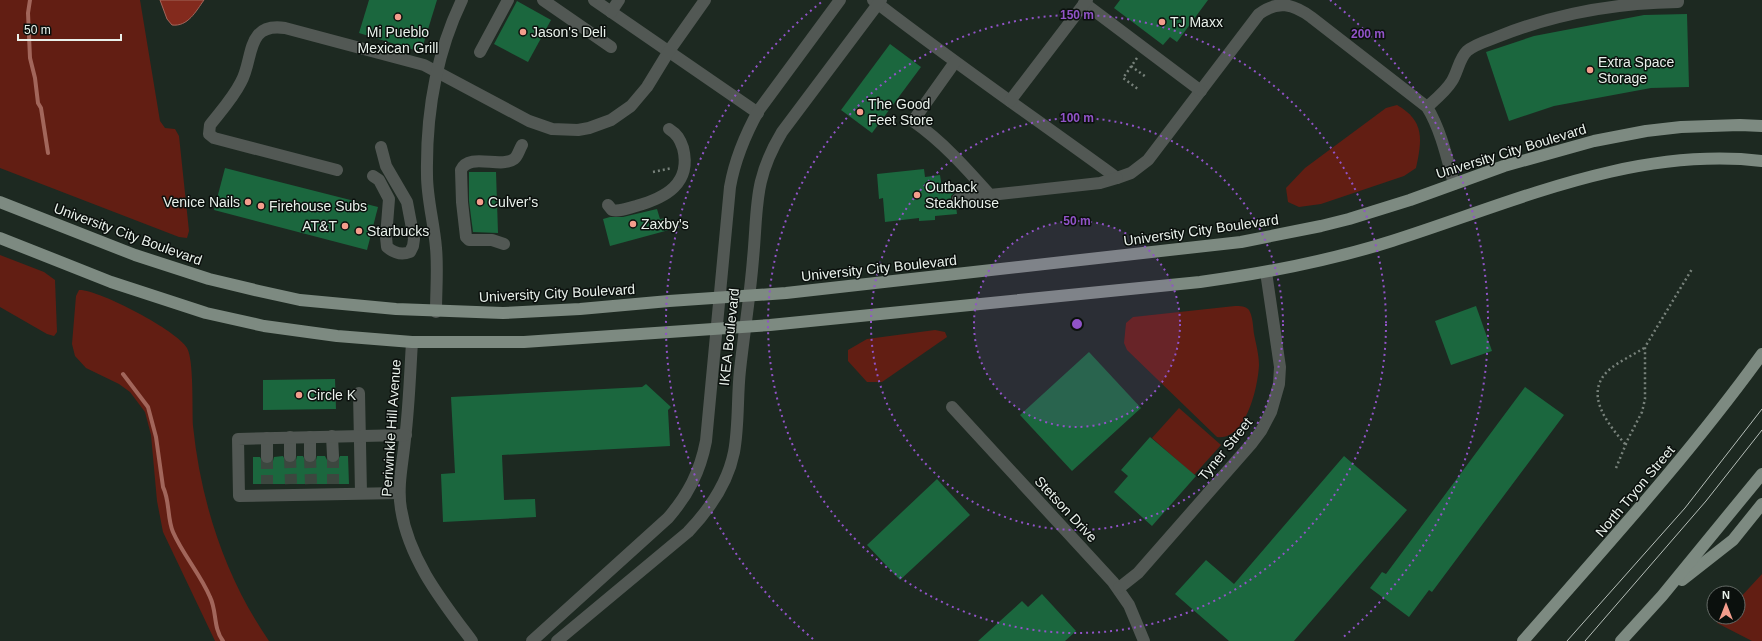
<svg xmlns="http://www.w3.org/2000/svg" width="1762" height="641" font-family="Helvetica,sans-serif">
  <rect width="100%" height="100%" fill="#1d2921"/>
  <g fill="#621e13">
    <path d="M0,0H140L160,121L165,128L175,129L179,136L189,231L187,238L179,237L0,168Z"/>
    <path d="M1397,105C1425,121 1422,140 1416,168L1404,176L1321,204L1299,207L1288,202L1286,188L1305,168L1386,108Z"/>
    <path d="M0,255L44,272L55,280L57,332L54,336L47,334L0,307Z"/>
    <path d="M79,290C98,289 178,331 187,348C194,360 192,409 193,426C201,503 225,577 269,641H215L163,532L157,501L151,435L145,412L130,392L119,384L86,368L75,356L72,344L76,296Z"/>
    <path d="M1235,306C1240,306 1246,306 1249,310C1253,317 1253,327 1254,334C1256,344 1259,355 1259,365C1258,387 1246,441 1217,437L1127,350L1124,343L1126,323L1133,317Z"/>
    <path d="M935,330L945,332L947,337L882,382H867L848,361V350L867,339Z"/>
    <path d="M1179,408L1221,445L1194,475L1152,438Z"/>
    <path d="M1762,574V641H1752L1717,623L1722,617H1738V600Z"/>
  </g>
  <path fill="#832a1d" stroke="#a2665b" d="M160,0H204C196,11 188,27 172,25L167,19Z"/>
  <g fill="none" stroke-linecap="round" stroke-linejoin="round">
    <g stroke="#a2665b" stroke-width="4">
      <path d="M30,0L28,13L30,58L35,78L38,103L41,108L48,153"/>
      <path d="M123,374L148,407L156,437L163,487C170,501 167,518 173,532C183,555 201,575 210,597C217,611 213,628 223,641"/>
    </g>
  </g>
  <g fill="#1b673e">
    <path d="M369,0H437L421,52L359,33Z"/>
    <path d="M1120,0H1208L1177,42L1170,37L1163,45L1114,8Z"/>
    <path d="M517,1L551,20L528,62L494,44Z"/>
    <path d="M1687,14L1689,87L1651,88L1554,106L1509,121L1486,52L1534,36L1644,15Z"/>
    <path d="M890,44L921,67L872,133L841,110Z"/>
    <path d="M225,168L378,207L367,250L214,210Z"/>
    <path d="M924,169L925,177L940,175L942,188L954,187L955,192L951,196V200L952,204L956,206L957,214L935,216V220L919,221V218L885,222L883,198L879,199L877,174Z"/>
    <path d="M469,172H496L498,233L473,232L469,201Z"/>
    <path d="M657,209L660,219L666,218L669,230L610,246L603,219L610,217H623Z"/>
    <path d="M1476,306L1492,351L1451,365L1435,321Z"/>
    <path d="M1089,352L1141,408L1072,471L1020,415Z"/>
    <path d="M335,379L336,409L263,410V380Z"/>
    <path d="M646,384L671,407L668,410L670,446L502,455L504,500L535,499L536,517L443,522L441,474L455,473L451,397L642,387Z"/>
    <path d="M1525,387L1564,415L1432,592L1429,590L1409,617L1370,588L1382,572L1386,574Z"/>
    <path d="M1150,437L1196,476L1152,526L1114,492L1128,476L1121,470Z"/>
    <path d="M283,456L286,462L290,463L296,460L297,456H303L306,462L310,463L316,460L317,456H325L327,460L333,463L337,462L340,456H348L349,484H253V457H260L263,463L267,464L273,461L274,457Z"/>
    <path d="M1344,456L1407,510L1294,641H1229L1175,594L1206,560L1234,584Z"/>
    <path d="M937,479L970,515L900,580L867,545Z"/>
    <path d="M1042,594L1076,631L1065,641H978L1022,601L1028,607Z"/>
  </g>
  <g fill="none" stroke-linecap="round" stroke-linejoin="round">
    <g stroke="#3c473f" stroke-width="12" stroke-dasharray="12 6" stroke-linecap="butt">
      <path d="M290,456L291,484"/>
      <path d="M310,456L311,484"/>
      <path d="M333,456V484"/>
      <path d="M267,457V484"/>
    </g>
    <g stroke="#78827b" stroke-width="2.5" stroke-dasharray="2 3" stroke-linecap="butt">
      <path d="M1137,58L1123,78L1138,89"/>
      <path d="M1131,66L1146,77"/>
      <path d="M653,172L672,168"/>
      <path d="M1625,444C1608,424 1582,393 1610,369C1620,361 1633,355 1644,348"/>
      <path d="M1616,468L1628,439L1642,412L1645,399V347L1692,269"/>
    </g>
    <g stroke="#525854" stroke-width="12">
      <path d="M543,0L611,47"/>
      <path d="M594,0L758,113"/>
      <path d="M873,0C953,62 1036,119 1117,178L1131,173L1148,160L1259,14C1278,0 1293,4 1311,17L1427,107C1441,130 1447,158 1454,184"/>
      <path d="M1084,3L1201,91"/>
      <path d="M611,12L619,0"/>
      <path d="M480,52L508,0"/>
      <path d="M955,62L913,121C943,142 966,168 990,195L1100,183L1117,178"/>
      <path d="M1010,101L1087,0"/>
      <path d="M1427,107C1436,99 1446,91 1452,81C1458,71 1459,59 1467,51C1475,44 1487,41 1497,37C1554,14 1617,3 1678,2V0"/>
      <path d="M337,170L214,138L209,134L210,125C221,111 233,98 241,82C254,59 245,22 285,28L424,65L529,121L552,129L578,130L589,128L611,120L631,106L647,87L669,51L705,0"/>
      <path d="M373,176L379,180L389,199L386,237L387,247C394,253 402,255 410,252L413,246L414,239L407,202L386,166L381,147"/>
      <path d="M958,199L990,195"/>
      <path d="M608,205L612,210C620,212 628,208 636,206C665,198 692,184 683,148C680,139 677,134 669,129"/>
      <path d="M504,244L492,240H469L466,237L462,202L461,170C469,152 501,169 514,159C518,156 519,150 522,145"/>
      <path d="M436,312C436,290 438,269 436,248C434,223 427,199 427,175C426,115 436,54 462,0"/>
      <path d="M412,342C410,374 409,407 405,439C403,462 397,486 401,509C409,560 442,601 472,641"/>
      <path d="M359,393L361,493"/>
      <path d="M952,407L1113,582L1129,605L1144,641"/>
      <path d="M332,436L333,456"/>
      <path d="M290,437V456"/>
      <path d="M310,437V456"/>
      <path d="M267,438V457"/>
      <path d="M399,493L239,496L238,439L406,435"/>
      <path d="M1119,588L1138,573L1152,557L1252,443L1261,431L1271,412L1279,384L1280,367L1266,272"/>
      <path d="M532,641L668,518C688,495 700,472 706,441L730,187C735,159 745,135 759,110L840,0"/>
      <path d="M557,641L688,532C709,510 728,482 734,452C739,425 737,397 740,370C744,333 750,297 753,259C758,207 753,180 782,132L881,0"/>
    </g>
    <g stroke="#7d8a81" stroke-width="12">
      <path d="M0,202L135,255L209,279L259,291L300,300L396,309L503,313L580,309L669,301L786,293L1241,242L1321,226L1349,219L1410,200L1504,166L1594,141L1646,131L1681,127L1740,125L1762,126"/>
      <path d="M0,238L111,282L206,313L264,326L337,336L412,342H524L770,325L1200,282C1266,273 1329,261 1392,241C1512,203 1633,146 1762,161"/>
      <path d="M1682,580L1733,540L1762,504"/>
      <path d="M1523,641C1605,547 1689,455 1762,354"/>
      <path d="M1621,641L1662,596L1762,474"/>
    </g>
    <g stroke="#b5beb8" stroke-width="1">
      <path d="M1567,641L1685,508L1762,409"/>
      <path d="M1585,641L1706,501L1762,430"/>
    </g>
  </g>
  <circle cx="1077" cy="324" r="103" fill="#9153c8" fill-opacity=".12"/>
  <g fill="none" stroke="#9153c8" stroke-width="2" stroke-dasharray="2 4">
    <circle cx="1077" cy="324" r="103"/>
    <circle cx="1077" cy="324" r="206"/>
    <circle cx="1077" cy="324" r="309"/>
    <path d="M813 639A411 411 0 0 1 824 0M1330 0A411 411 0 0 1 1341 639"/>
  </g>
  <g fill="#f49d8c" stroke="#0b100d" stroke-width="1.5">
    <circle cx="398" cy="17" r="4"/>
    <circle cx="1162" cy="22" r="4"/>
    <circle cx="523" cy="32" r="4"/>
    <circle cx="1590" cy="70" r="4"/>
    <circle cx="860" cy="112" r="4"/>
    <circle cx="917" cy="195" r="4"/>
    <circle cx="248" cy="202" r="4"/>
    <circle cx="480" cy="202" r="4"/>
    <circle cx="261" cy="206" r="4"/>
    <circle cx="633" cy="224" r="4"/>
    <circle cx="345" cy="226" r="4"/>
    <circle cx="359" cy="231" r="4"/>
    <circle cx="299" cy="395" r="4"/>
  </g>
  <g text-anchor="middle" stroke-width="3" stroke-linejoin="round" paint-order="stroke">
    <g font-size="14" fill="#e9f1eb" stroke="#0b100d" text-anchor="start">
      <text x="1170" y="27">TJ Maxx</text>
      <text x="398" y="37" text-anchor="middle">Mi Pueblo<tspan x="398" dy="16">Mexican Grill</tspan></text>
      <text x="531" y="37">Jason's Deli</text>
      <text x="1598" y="67">Extra Space<tspan x="1598" dy="16">Storage</tspan></text>
      <text x="868" y="109">The Good<tspan x="868" dy="16">Feet Store</tspan></text>
      <text x="925" y="192">Outback<tspan x="925" dy="16">Steakhouse</tspan></text>
      <text x="240" y="207" text-anchor="end">Venice Nails</text>
      <text x="488" y="207">Culver's</text>
      <text x="269" y="211">Firehouse Subs</text>
      <text x="641" y="229">Zaxby's</text>
      <text x="337" y="231" text-anchor="end">AT&amp;T</text>
      <text x="367" y="236">Starbucks</text>
      <text x="307" y="400">Circle K</text>
    </g>
    <g font-size="14" fill="#e9f1eb" stroke="#0b100d">
      <text transform="translate(1511 151) rotate(-17)" y="5">University City Boulevard</text>
      <text transform="translate(1201 230) rotate(-8)" y="5">University City Boulevard</text>
      <text transform="translate(128 234) rotate(20)" y="5">University City Boulevard</text>
      <text transform="translate(879 268) rotate(-6)" y="5">University City Boulevard</text>
      <text transform="translate(557 293) rotate(-3)" y="5">University City Boulevard</text>
      <text transform="translate(729 337) rotate(-84)" y="5">IKEA Boulevard</text>
      <text transform="translate(391 428) rotate(-86)" y="5">Periwinkle Hill Avenue</text>
      <text transform="translate(1225 449) rotate(-51)" y="5">Tyner Street</text>
      <text transform="translate(1635 491) rotate(-50)" y="5">North Tryon Street</text>
      <text transform="translate(1066 509) rotate(47)" y="5">Stetson Drive</text>
    </g>
  </g>
  <circle cx="1077" cy="324" r="6" fill="#9153c8" stroke="#0b100d" stroke-width="2"/>
  <g font-size="12" text-anchor="middle" font-weight="bold" fill="#9153c8" stroke="#0b100d" stroke-width="3" stroke-linejoin="round" paint-order="stroke">
    <text x="1077" y="19">150 m</text>
    <text x="1368" y="38">200 m</text>
    <text x="1077" y="122">100 m</text>
    <text x="1077" y="225">50 m</text>
  </g>
  <g transform="translate(1726 605)"><circle r="19" fill="#0b100d" stroke="#646a66"/>
  <path d="M0-3L7 15L0 10L-7 15Z" fill="#f49d8c"/>
  <text y="-6" font-size="11" font-weight="bold" text-anchor="middle" fill="#e9f1eb">N</text>
  </g>
  <path d="M18 34v6h103v-6" fill="none" stroke="#e9f1eb" stroke-width="2"/>
  <text x="24" y="34" font-size="12" fill="#e9f1eb" stroke="#0b100d" stroke-width="3" paint-order="stroke">50 m</text>
</svg>
